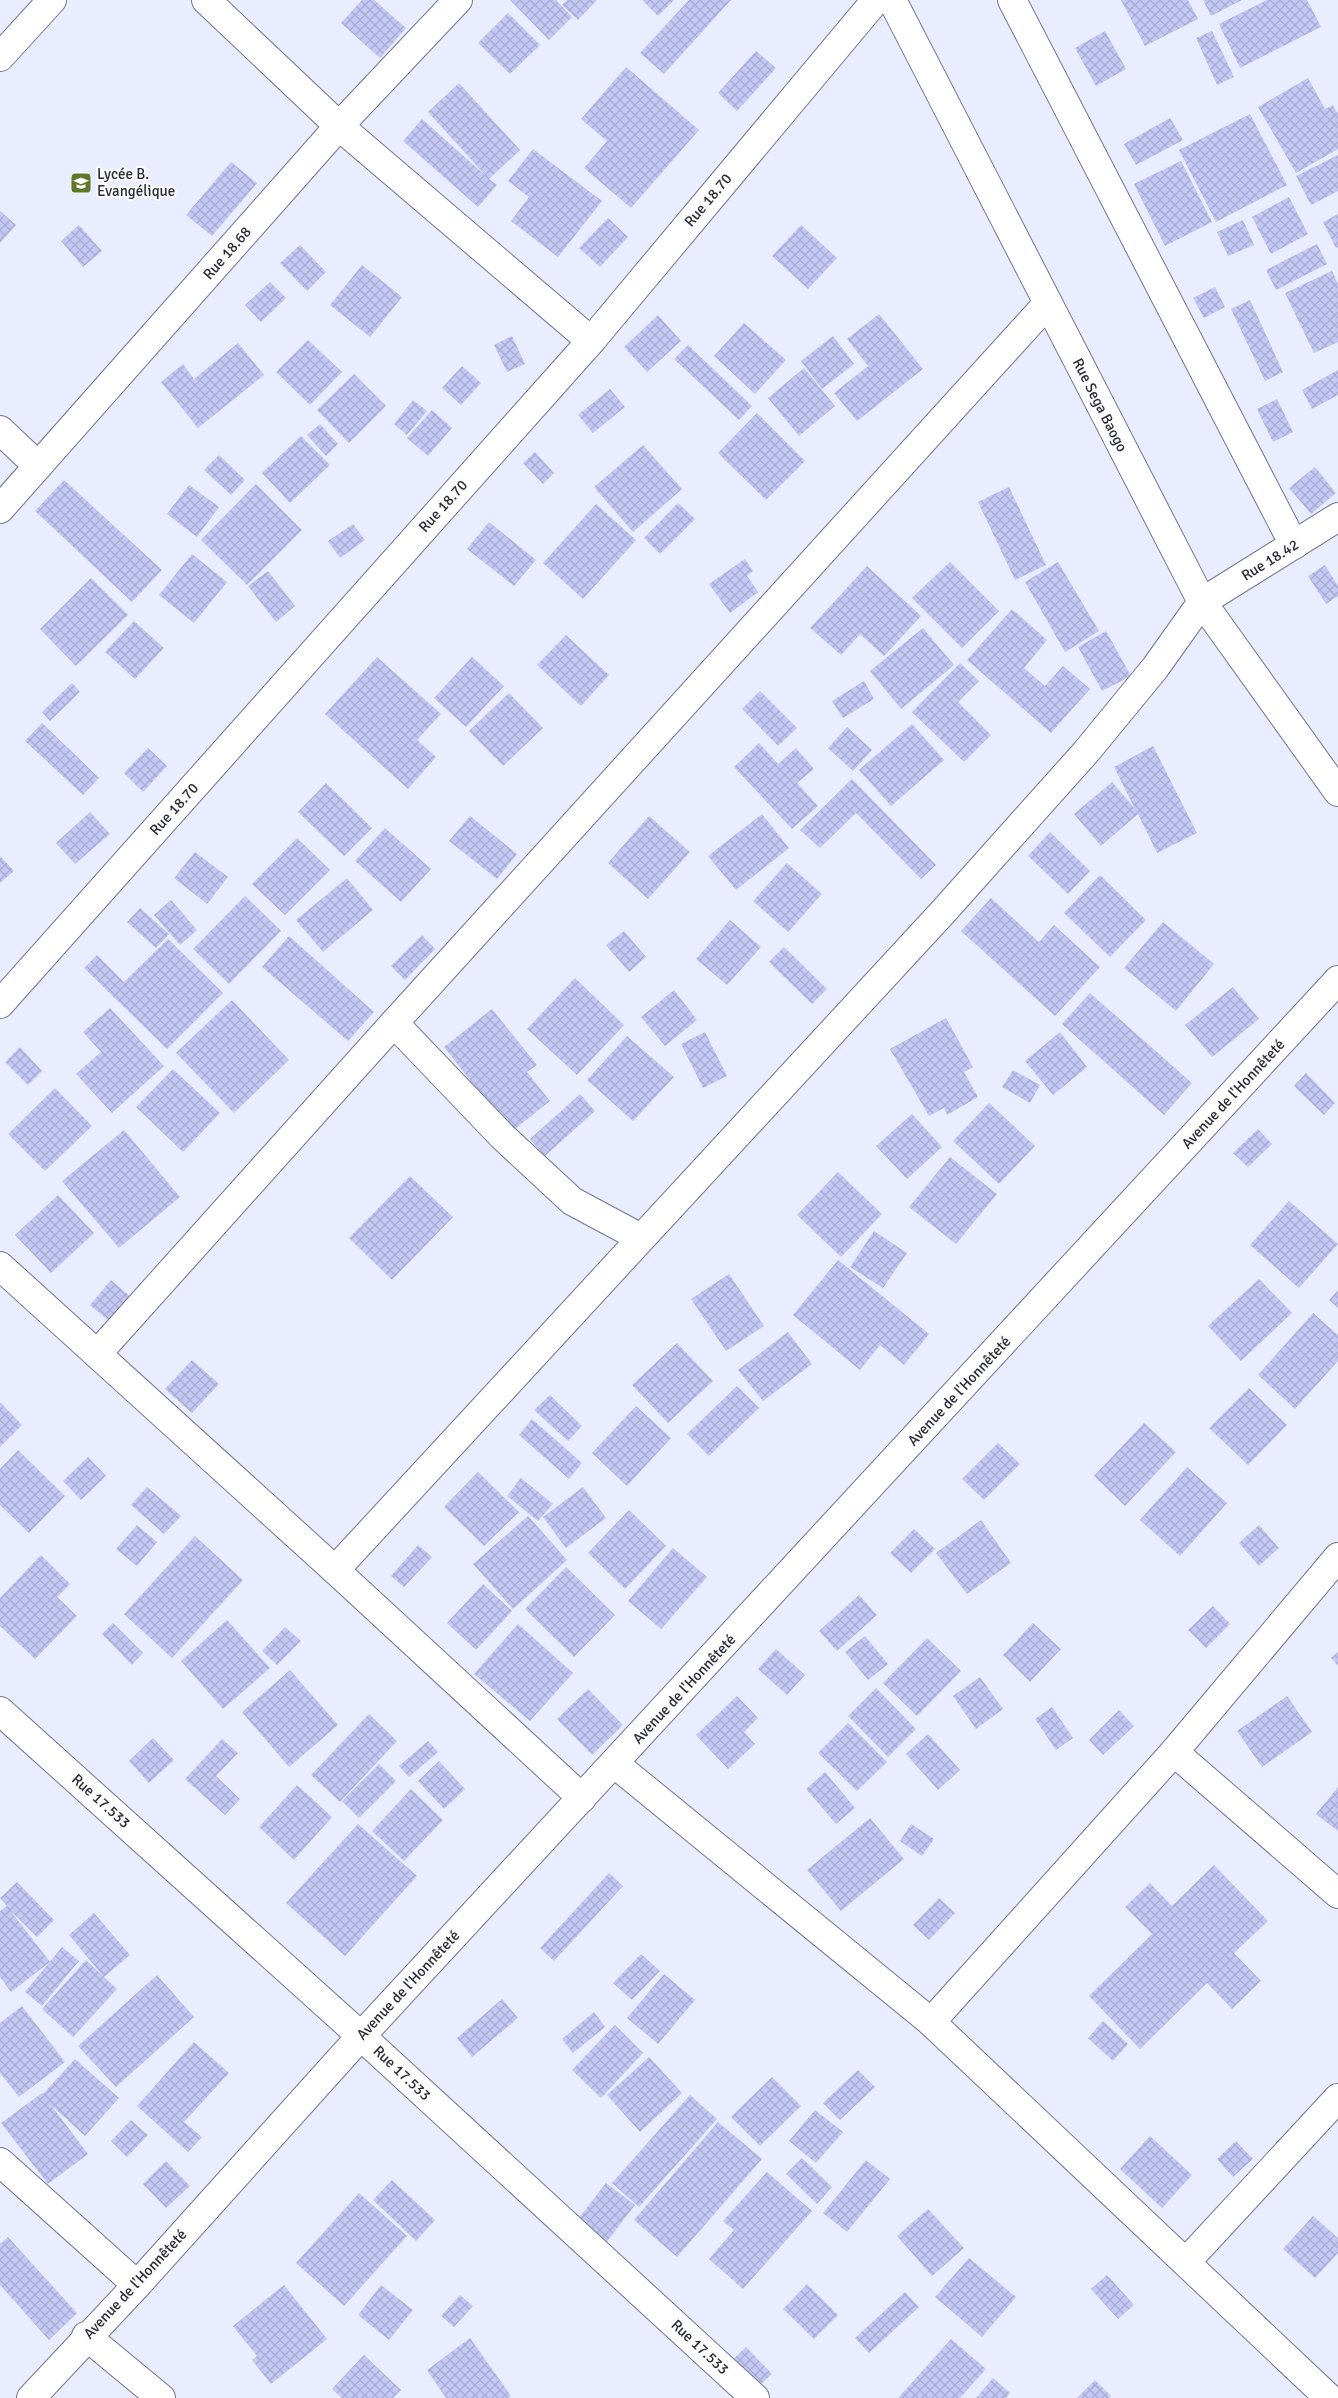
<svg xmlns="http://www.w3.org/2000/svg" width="1338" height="2398" font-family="Signika,sans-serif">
  <defs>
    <pattern id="building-cross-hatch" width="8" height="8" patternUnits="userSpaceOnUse" patternTransform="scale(1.25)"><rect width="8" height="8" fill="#c3c8f4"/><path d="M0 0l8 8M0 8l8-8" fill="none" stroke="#a8acd2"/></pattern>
  </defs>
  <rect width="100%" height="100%" fill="#eaedff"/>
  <g fill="url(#building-cross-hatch)">
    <path d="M362,0H374L406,28L380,58L341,23Z"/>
    <path d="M510,0H556L572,17L549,40Z"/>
    <path d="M567,0H597L578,20L562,5Z"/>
    <path d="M642,0H674L658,16Z"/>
    <path d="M689,0H731L664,74L640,53Z"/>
    <path d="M1121,0H1188L1198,19L1145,46Z"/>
    <path d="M1203,0H1242L1211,16Z"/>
    <path d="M1267,0H1307L1321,27L1240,68L1219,24Z"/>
    <path d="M508,13L540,45L510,74L478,43Z"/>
    <path d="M1105,31L1126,69L1096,86L1075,48Z"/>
    <path d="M1212,31L1234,77L1217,85L1196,38Z"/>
    <path d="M756,51L776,68L737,111L718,93Z"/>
    <path d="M626,67L699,130L631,208L584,168L607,141L581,119Z"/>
    <path d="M1308,78L1325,109L1333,105L1338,114V149L1296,173L1258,107Z"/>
    <path d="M459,83L520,150L489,179L497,185L478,207L403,141L422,119L486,176L428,112Z"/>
    <path d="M1250,114L1287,185L1216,222L1179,150Z"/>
    <path d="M1170,118L1183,140L1136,165L1124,144Z"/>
    <path d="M533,149L602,201L558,257L511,221L529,197L508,181Z"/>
    <path d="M1338,155V191L1311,205L1296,176Z"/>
    <path d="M1181,161L1212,222L1165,246L1134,184Z"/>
    <path d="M231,162L257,183L212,236L186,215Z"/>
    <path d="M1289,197L1308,234L1271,254L1252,217Z"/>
    <path d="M0,211L16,225L0,243Z"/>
    <path d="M1338,214V247L1336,248L1323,222Z"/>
    <path d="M608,218L628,237L600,267L579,248Z"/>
    <path d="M1243,220L1254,245L1228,256L1217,232Z"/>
    <path d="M79,225L102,251L83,267L61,241Z"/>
    <path d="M801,225L837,258L808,289L772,256Z"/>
    <path d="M1317,244L1327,264L1276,290L1266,270Z"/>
    <path d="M300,245L326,272L307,291L280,263Z"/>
    <path d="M362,265L402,297L370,337L330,305Z"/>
    <path d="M1332,271L1338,284V342L1314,353L1285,293Z"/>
    <path d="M270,282L286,298L261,322L245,305Z"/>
    <path d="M1215,287L1225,307L1204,318L1193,298Z"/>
    <path d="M1250,300L1283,372L1265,381L1231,309Z"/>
    <path d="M879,314L923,369L857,421L834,393L868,366L847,339Z"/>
    <path d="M658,315L681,341L647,372L624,347Z"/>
    <path d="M744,323L786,360L755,394L714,356Z"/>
    <path d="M512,336L525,364L507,372L494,345Z"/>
    <path d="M833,336L854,364L822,389L801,361Z"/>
    <path d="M308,340L342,372L310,405L276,372Z"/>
    <path d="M238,343L264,375L198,428L161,382L183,364L194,379Z"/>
    <path d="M688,345L752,406L739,420L674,359Z"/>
    <path d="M462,366L481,383L461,405L442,388Z"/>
    <path d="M804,368L835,406L799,436L768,398Z"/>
    <path d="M1338,370V395L1312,409L1302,390Z"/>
    <path d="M354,374L386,406L349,443L317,410Z"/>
    <path d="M610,389L625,407L593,433L578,415Z"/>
    <path d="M1277,399L1293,432L1273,442L1257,409Z"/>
    <path d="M413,400L427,411L407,435L394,424Z"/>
    <path d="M432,410L452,428L428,456L407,438Z"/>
    <path d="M757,413L805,461L766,500L718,453Z"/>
    <path d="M320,424L338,444L326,456L307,435Z"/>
    <path d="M301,436L330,465L290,503L262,473Z"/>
    <path d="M643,445L682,489L633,532L594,487Z"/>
    <path d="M535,452L554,473L543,484L523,463Z"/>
    <path d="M219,455L245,480L231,495L204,470Z"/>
    <path d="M1315,467L1336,493L1311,514L1289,488Z"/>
    <path d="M64,480L162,570L132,602L35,511Z"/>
    <path d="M256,484L302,530L247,585L201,540Z"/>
    <path d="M189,485L219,507L197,537L167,514Z"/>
    <path d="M1009,487L1046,565L1015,580L978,502Z"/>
    <path d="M678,503L695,519L660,554L644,538Z"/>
    <path d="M596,504L636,540L583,599L543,563Z"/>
    <path d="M489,522L536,560L514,586L467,549Z"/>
    <path d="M353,524L365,540L340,558L328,541Z"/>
    <path d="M192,554L227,582L194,623L159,595Z"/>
    <path d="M745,559L753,571L747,576L758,592L730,613L709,584Z"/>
    <path d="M950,562L999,611L962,648L912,598Z"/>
    <path d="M1058,562L1099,631L1065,652L1025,582Z"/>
    <path d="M1325,565L1338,586V596L1326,604L1308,576Z"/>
    <path d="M867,566L921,616L884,656L860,634L841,655L810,628Z"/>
    <path d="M268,571L295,606L276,622L248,586Z"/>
    <path d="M91,578L128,615L76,666L40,629Z"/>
    <path d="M1012,609L1047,640L1024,668L1045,686L1063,666L1090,689L1051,733L967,660Z"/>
    <path d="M134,621L164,648L135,679L105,652Z"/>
    <path d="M923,628L954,665L901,709L870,671Z"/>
    <path d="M1106,631L1131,676L1102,691L1078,647Z"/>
    <path d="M566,635L609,675L581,706L537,665Z"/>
    <path d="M377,657L441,714L417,740L436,757L408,789L325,714Z"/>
    <path d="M472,657L504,686L466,727L434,698Z"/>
    <path d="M960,663L979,681L958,702L991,735L964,762L912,712Z"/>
    <path d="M864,681L874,699L843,718L832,701Z"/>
    <path d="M72,683L80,692L50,721L42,712Z"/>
    <path d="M760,691L797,728L778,746L742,709Z"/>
    <path d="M509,693L543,728L503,766L469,731Z"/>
    <path d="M42,723L99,778L83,795L25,741Z"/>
    <path d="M912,724L944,760L891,806L859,770Z"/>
    <path d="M847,727L872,750L853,771L828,748Z"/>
    <path d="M759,743L778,764L796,748L814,769L797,783L818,806L792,829L734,767Z"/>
    <path d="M1153,746L1197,833L1157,853L1138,814L1101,846L1074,814L1112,782L1135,809L1114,767Z"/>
    <path d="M148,748L167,766L143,792L124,773Z"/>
    <path d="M852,779L936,865L921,879L856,813L820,848L800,830Z"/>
    <path d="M326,783L372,828L344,856L298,812Z"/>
    <path d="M90,812L110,834L75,864L56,843Z"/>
    <path d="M762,814L789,848L736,890L708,856Z"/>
    <path d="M470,816L517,854L497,879L449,841Z"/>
    <path d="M649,816L690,852L648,899L608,863Z"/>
    <path d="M385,828L431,869L401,902L355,861Z"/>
    <path d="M1050,832L1090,871L1068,894L1028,856Z"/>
    <path d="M297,838L330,870L285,915L252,884Z"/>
    <path d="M195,852L228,877L207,904L174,878Z"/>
    <path d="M0,856L14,871L0,883Z"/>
    <path d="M787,863L822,894L788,932L753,901Z"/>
    <path d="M1100,875L1146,920L1110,957L1064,913Z"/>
    <path d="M347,878L373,910L323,952L296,920Z"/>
    <path d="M245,896L281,931L229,984L193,949Z"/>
    <path d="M991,898L1039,942L1054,925L1100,967L1055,1016L961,931Z"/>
    <path d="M171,900L197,930L180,945L154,915Z"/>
    <path d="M140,908L169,934L156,948L127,922Z"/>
    <path d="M730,920L761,947L727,985L696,959Z"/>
    <path d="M1163,922L1214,964L1176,1011L1124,968Z"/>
    <path d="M624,931L646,957L629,972L606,945Z"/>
    <path d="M422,935L435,949L405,980L391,966Z"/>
    <path d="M289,936L374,1012L348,1041L262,967Z"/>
    <path d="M168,939L223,993L167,1049L84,968L97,955L124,982Z"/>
    <path d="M784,947L827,989L812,1004L769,962Z"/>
    <path d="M575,978L624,1025L577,1075L527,1029Z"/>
    <path d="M1233,987L1259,1019L1212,1057L1185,1025Z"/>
    <path d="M674,990L697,1020L665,1046L641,1017Z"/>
    <path d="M1090,993L1192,1083L1164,1115L1062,1024Z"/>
    <path d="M232,1000L289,1060L234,1113L176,1053Z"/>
    <path d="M110,1008L164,1066L112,1113L76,1074L101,1052L83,1032Z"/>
    <path d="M492,1009L537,1065L527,1072L550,1101L511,1132L444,1047Z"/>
    <path d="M946,1018L973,1067L964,1072L978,1097L947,1115L944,1108L929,1116L890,1049Z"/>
    <path d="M705,1032L727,1076L703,1088L681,1044Z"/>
    <path d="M1060,1032L1087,1067L1053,1095L1025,1061Z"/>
    <path d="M627,1036L674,1077L633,1121L587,1080Z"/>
    <path d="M20,1047L42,1071L28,1085L5,1062Z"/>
    <path d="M173,1069L220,1113L183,1152L136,1107Z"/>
    <path d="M1013,1070L1040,1085L1030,1103L1002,1087Z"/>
    <path d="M1306,1073L1335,1103L1324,1115L1294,1086Z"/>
    <path d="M55,1088L92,1126L45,1171L8,1134Z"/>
    <path d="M580,1094L595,1111L545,1156L530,1139Z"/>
    <path d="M989,1103L1035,1146L999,1184L953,1141Z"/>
    <path d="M912,1114L942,1147L907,1179L876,1146Z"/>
    <path d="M1258,1129L1272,1144L1248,1167L1233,1153Z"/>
    <path d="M124,1130L180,1197L119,1248L62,1181Z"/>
    <path d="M950,1157L997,1194L956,1244L909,1207Z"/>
    <path d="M838,1172L882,1214L841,1257L797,1215Z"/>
    <path d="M410,1176L453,1217L392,1280L349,1238Z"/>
    <path d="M58,1195L94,1233L51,1273L15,1235Z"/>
    <path d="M1289,1201L1338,1244L1299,1288L1250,1245Z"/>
    <path d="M874,1231L907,1253L883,1288L850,1267Z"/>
    <path d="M838,1260L929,1334L904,1365L880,1345L860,1370L793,1315Z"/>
    <path d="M729,1274L764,1326L726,1351L691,1299Z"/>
    <path d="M1259,1279L1292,1313L1241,1361L1208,1326Z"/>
    <path d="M111,1280L131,1297L109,1321L90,1305Z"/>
    <path d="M1338,1290V1308L1329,1300Z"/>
    <path d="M1313,1313L1338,1335V1361L1295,1409L1258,1375Z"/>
    <path d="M788,1332L812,1364L763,1401L738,1370Z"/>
    <path d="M677,1343L713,1381L668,1423L632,1385Z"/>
    <path d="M192,1360L219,1384L192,1413L165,1389Z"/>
    <path d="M737,1386L759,1408L709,1456L687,1434Z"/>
    <path d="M1249,1388L1287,1425L1248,1465L1209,1428Z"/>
    <path d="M550,1395L582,1426L568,1441L534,1410Z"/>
    <path d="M0,1402L22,1425L0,1447Z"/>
    <path d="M636,1406L671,1438L627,1486L592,1453Z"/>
    <path d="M532,1419L582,1463L569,1479L519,1435Z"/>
    <path d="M1144,1423L1176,1452L1125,1506L1094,1476Z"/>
    <path d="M998,1443L1020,1464L984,1500L962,1479Z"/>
    <path d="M18,1450L65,1496L29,1533L0,1505V1469Z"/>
    <path d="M88,1457L106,1476L81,1500L63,1481Z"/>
    <path d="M1187,1467L1227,1503L1180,1556L1140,1520Z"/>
    <path d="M478,1472L519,1512L484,1546L444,1507Z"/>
    <path d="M521,1478L553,1504L538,1521L507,1496Z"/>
    <path d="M147,1487L181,1516L164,1534L131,1505Z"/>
    <path d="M583,1487L606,1518L566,1548L543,1517Z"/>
    <path d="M629,1510L666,1546L625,1589L588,1553Z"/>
    <path d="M528,1516L567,1560L513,1609L473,1564Z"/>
    <path d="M981,1520L1011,1563L967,1594L936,1553Z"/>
    <path d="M137,1525L157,1542L137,1566L116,1549Z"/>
    <path d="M1259,1525L1279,1548L1259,1566L1239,1543Z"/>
    <path d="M914,1529L935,1549L911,1573L890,1553Z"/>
    <path d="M195,1536L243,1580L172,1658L124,1614Z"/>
    <path d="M418,1545L432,1557L404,1587L391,1576Z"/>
    <path d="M673,1548L707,1577L661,1629L628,1601Z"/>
    <path d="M41,1555L70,1584L57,1597L77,1616L35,1659L0,1626V1598Z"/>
    <path d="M566,1567L615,1615L574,1657L525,1609Z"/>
    <path d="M483,1584L512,1611L476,1650L447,1623Z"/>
    <path d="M859,1595L877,1615L837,1651L819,1631Z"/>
    <path d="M1213,1606L1230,1624L1206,1648L1188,1630Z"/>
    <path d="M227,1620L270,1668L223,1709L181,1661Z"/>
    <path d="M113,1623L143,1653L132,1665L102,1634Z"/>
    <path d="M1033,1623L1061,1649L1030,1682L1003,1655Z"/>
    <path d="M518,1624L573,1673L530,1721L474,1674Z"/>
    <path d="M285,1627L301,1641L277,1665L262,1651Z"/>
    <path d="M865,1636L888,1664L868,1680L845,1652Z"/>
    <path d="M927,1638L961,1671L917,1716L883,1683Z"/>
    <path d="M776,1649L805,1675L787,1695L758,1669Z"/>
    <path d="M1338,1652V1666L1331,1658Z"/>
    <path d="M290,1670L338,1725L289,1767L242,1712Z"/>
    <path d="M980,1677L1003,1709L976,1729L953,1696Z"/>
    <path d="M876,1688L916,1729L888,1757L848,1716Z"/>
    <path d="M588,1689L623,1725L592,1755L557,1719Z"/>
    <path d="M737,1696L758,1718L744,1732L755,1744L728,1769L696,1735Z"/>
    <path d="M1287,1696L1312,1732L1262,1767L1237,1731Z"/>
    <path d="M1052,1707L1073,1738L1056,1750L1035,1719Z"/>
    <path d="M1119,1710L1134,1726L1103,1755L1089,1740Z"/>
    <path d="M369,1714L397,1741L340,1802L311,1775Z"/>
    <path d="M848,1723L887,1762L857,1791L818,1753Z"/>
    <path d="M928,1734L960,1770L938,1790L906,1754Z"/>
    <path d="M153,1738L174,1760L149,1783L129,1761Z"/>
    <path d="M222,1739L238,1753L216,1776L240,1799L225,1815L185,1779Z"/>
    <path d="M428,1741L438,1752L409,1777L399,1766Z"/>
    <path d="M439,1761L465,1789L444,1809L418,1781Z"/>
    <path d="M379,1764L396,1781L359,1818L342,1801Z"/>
    <path d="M825,1772L855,1808L836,1824L806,1789Z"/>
    <path d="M297,1785L332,1817L294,1860L259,1827Z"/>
    <path d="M1338,1787V1831L1316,1814Z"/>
    <path d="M411,1789L443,1820L404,1861L372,1831Z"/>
    <path d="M870,1818L904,1859L841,1911L807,1870Z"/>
    <path d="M358,1824L417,1876L345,1956L286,1903Z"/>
    <path d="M911,1824L934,1839L922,1856L900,1841Z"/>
    <path d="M1214,1865L1268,1921L1234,1953L1261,1981L1232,2009L1207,1983L1140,2049L1089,1996L1152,1934L1125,1907L1150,1883L1172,1906Z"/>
    <path d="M609,1873L623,1886L554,1961L540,1948Z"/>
    <path d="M17,1882L54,1920L37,1937L10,1910L50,1962L11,1992L0,1977V1911L7,1906L0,1898Z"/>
    <path d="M939,1898L955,1913L929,1940L913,1925Z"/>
    <path d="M94,1913L130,1955L104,1977L117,1989L73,2037L42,2009L86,1960L103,1976L69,1935Z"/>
    <path d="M62,1947L79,1961L42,2006L25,1992Z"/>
    <path d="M641,1954L660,1971L632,2000L613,1983Z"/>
    <path d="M664,1974L695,2000L658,2044L627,2018Z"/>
    <path d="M157,1975L194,2017L116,2087L78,2046Z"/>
    <path d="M502,1999L518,2018L472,2057L457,2038Z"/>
    <path d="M22,2006L65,2062L19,2097L0,2073V2023Z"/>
    <path d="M594,2012L605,2027L573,2053L562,2039Z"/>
    <path d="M1103,2021L1128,2044L1113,2061L1088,2038Z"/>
    <path d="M615,2025L643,2053L601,2098L572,2070Z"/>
    <path d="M194,2042L229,2073L184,2122L202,2137L188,2152L137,2106Z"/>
    <path d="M649,2057L682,2093L640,2132L607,2095Z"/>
    <path d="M75,2059L119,2098L85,2136L51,2105L88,2154L48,2184L1,2123L42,2093L43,2094Z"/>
    <path d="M858,2070L875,2087L840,2120L823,2103Z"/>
    <path d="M772,2077L801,2106L760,2146L731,2117Z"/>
    <path d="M690,2095L717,2119L639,2207L612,2183Z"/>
    <path d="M815,2110L843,2132L816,2163L789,2141Z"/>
    <path d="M131,2120L148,2135L127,2157L111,2141Z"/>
    <path d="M718,2122L762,2159L677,2257L634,2220Z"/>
    <path d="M1150,2136L1192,2175L1162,2208L1120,2169Z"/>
    <path d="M1236,2141L1253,2159L1233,2177L1217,2159Z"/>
    <path d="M802,2158L832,2187L817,2204L786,2174Z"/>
    <path d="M866,2160L890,2179L847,2232L823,2213Z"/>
    <path d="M166,2161L190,2186L166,2208L143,2184Z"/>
    <path d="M767,2172L812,2211L743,2289L709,2259L734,2230L723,2221Z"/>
    <path d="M392,2180L435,2220L416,2241L373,2200Z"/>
    <path d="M606,2183L635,2205L605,2244L576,2222Z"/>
    <path d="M359,2193L407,2236L344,2306L296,2263Z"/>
    <path d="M928,2209L964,2248L932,2276L897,2236Z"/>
    <path d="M1313,2216L1338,2238V2253L1315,2278L1283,2249Z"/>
    <path d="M8,2237L77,2313L49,2340L0,2285V2244Z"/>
    <path d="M969,2258L1016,2297L982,2337L935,2297Z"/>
    <path d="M1107,2275L1134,2305L1118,2319L1091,2289Z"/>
    <path d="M807,2284L838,2315L814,2339L783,2309Z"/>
    <path d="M284,2285L327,2339L271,2384L252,2360L257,2356L233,2326Z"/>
    <path d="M381,2285L413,2310L389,2340L358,2315Z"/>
    <path d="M905,2292L919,2307L869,2353L855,2338Z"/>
    <path d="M460,2295L473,2306L454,2327L441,2316Z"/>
    <path d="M470,2338L511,2396L508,2398H446L427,2370Z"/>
    <path d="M951,2339L986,2369L960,2398H898Z"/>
    <path d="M746,2347L772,2374L750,2394L724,2368Z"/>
    <path d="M364,2355L401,2390L393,2398H342L332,2389Z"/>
    <path d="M993,2378L1010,2393L1006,2398H976Z"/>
    <path d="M1095,2380L1111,2396L1109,2398H1077Z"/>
  </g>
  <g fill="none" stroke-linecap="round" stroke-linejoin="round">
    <g stroke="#737590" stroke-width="30">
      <g id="street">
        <path d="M206,0L339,126L591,341"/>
        <path d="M892,0L1202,602L1338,792"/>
        <path d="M1012,0L1294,545"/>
        <path d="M0,57L52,0"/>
        <path d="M0,430L38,466"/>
        <path d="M0,509L339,126L458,0"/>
        <path d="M0,1004L591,341L876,0"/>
        <path d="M394,1023L502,1136L572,1201L641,1238"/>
        <path d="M0,1266L335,1570L582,1798"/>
        <path d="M97,1354L394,1023L1048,303"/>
        <path d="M335,1570L943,912L1086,752L1155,668L1202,602L1338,517"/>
        <path d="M0,1711L361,2036L755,2398"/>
        <path d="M1174,1752L1338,1894"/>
        <path d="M615,1764L931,2022L1329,2398"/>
        <path d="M931,2022L1174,1752L1338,1557"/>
        <path d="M0,2162L137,2285"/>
        <path d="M1186,2262L1338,2098"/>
        <path d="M86,2336L161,2398"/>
        <path d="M31,2398L137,2285L361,2036L1338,980"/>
      </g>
    </g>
    <use href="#street" stroke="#fff" stroke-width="28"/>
  </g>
  <defs>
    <g id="school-square" transform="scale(1.125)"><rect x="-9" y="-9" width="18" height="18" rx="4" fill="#5e782b" stroke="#fbfbfb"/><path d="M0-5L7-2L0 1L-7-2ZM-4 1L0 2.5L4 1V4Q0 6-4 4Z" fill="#fff"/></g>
  </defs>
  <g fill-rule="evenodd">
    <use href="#school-square" x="81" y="183"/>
  </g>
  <g text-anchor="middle" stroke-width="4" stroke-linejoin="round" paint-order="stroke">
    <g font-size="15" fill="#2a2b36" stroke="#fbfbfb" text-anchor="start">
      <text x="97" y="179">Lycée B.<tspan x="97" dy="17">Evangélique</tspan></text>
    </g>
    <g font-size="15" fill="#2a2b36" stroke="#fbfbfb">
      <text transform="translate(708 200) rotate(-50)" y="5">Rue 18.70</text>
      <text transform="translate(227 253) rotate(-49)" y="5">Rue 18.68</text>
      <text transform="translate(1100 405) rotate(63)" y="5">Rue Sega Baogo</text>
      <text transform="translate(443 506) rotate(-48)" y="5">Rue 18.70</text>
      <text transform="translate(1270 560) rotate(-32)" y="5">Rue 18.42</text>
      <text transform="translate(174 809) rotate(-48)" y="5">Rue 18.70</text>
      <text transform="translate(1233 1094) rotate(-47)" y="5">Avenue de l'Honnêteté</text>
      <text transform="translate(959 1391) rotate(-47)" y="5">Avenue de l'Honnêteté</text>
      <text transform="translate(684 1689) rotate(-47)" y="5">Avenue de l'Honnêteté</text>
      <text transform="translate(101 1801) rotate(42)" y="5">Rue 17.533</text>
      <text transform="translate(408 1985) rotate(-47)" y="5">Avenue de l'Honnêteté</text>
      <text transform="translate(402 2073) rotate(43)" y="5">Rue 17.533</text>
      <text transform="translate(135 2284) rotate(-47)" y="5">Avenue de l'Honnêteté</text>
      <text transform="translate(700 2347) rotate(43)" y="5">Rue 17.533</text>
    </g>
  </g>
</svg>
